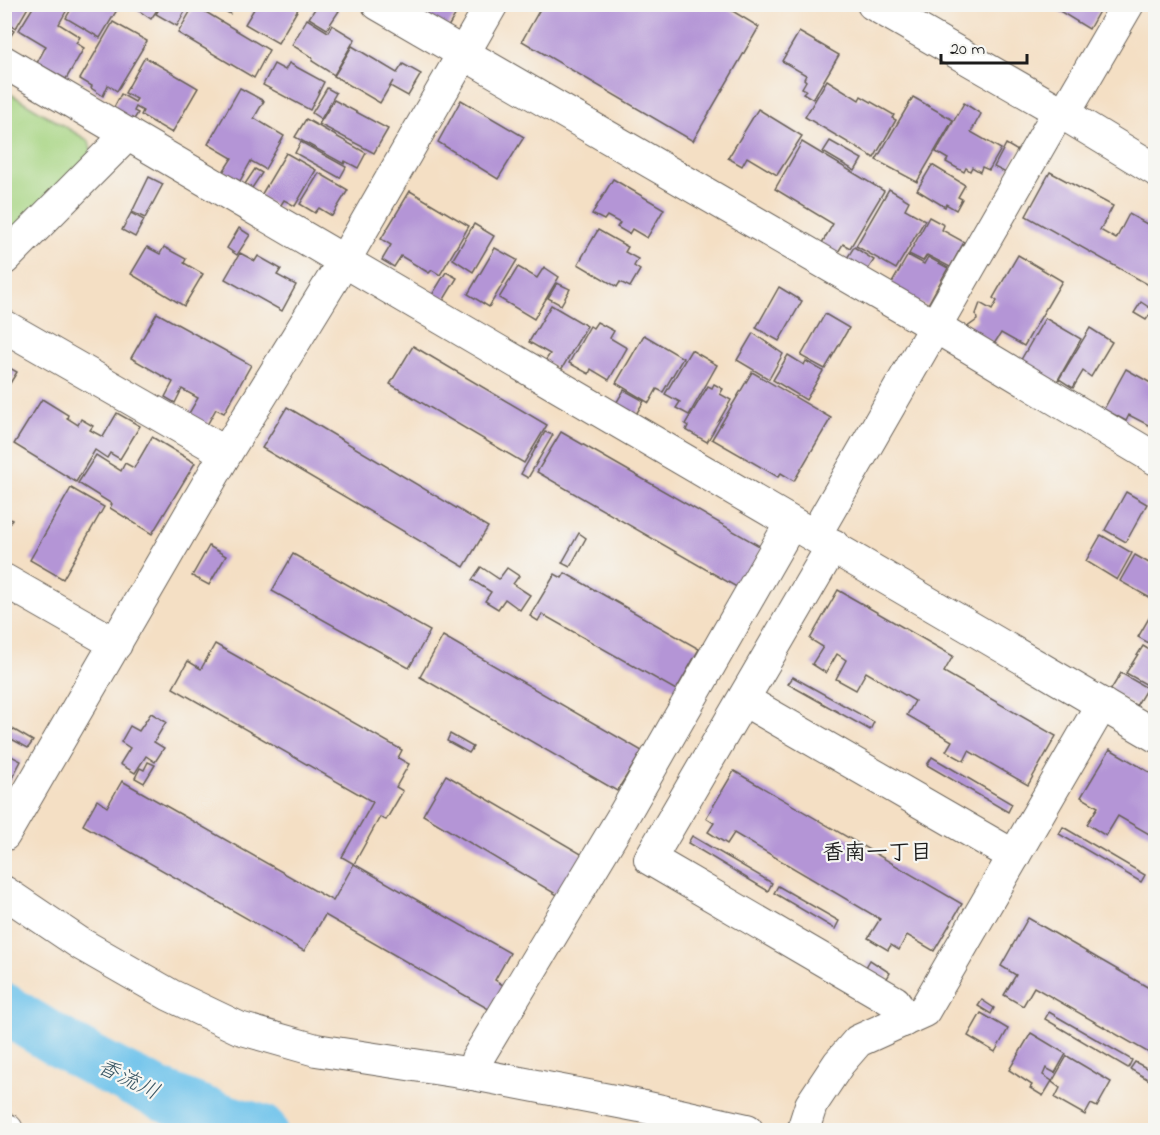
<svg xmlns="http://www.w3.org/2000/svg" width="1160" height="1135" font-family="'Indie Flower','Klee One',sans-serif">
  <rect width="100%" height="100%" fill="#f6f6f2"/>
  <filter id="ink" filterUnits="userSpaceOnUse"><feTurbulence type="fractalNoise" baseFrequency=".0167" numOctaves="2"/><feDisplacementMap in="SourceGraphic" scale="12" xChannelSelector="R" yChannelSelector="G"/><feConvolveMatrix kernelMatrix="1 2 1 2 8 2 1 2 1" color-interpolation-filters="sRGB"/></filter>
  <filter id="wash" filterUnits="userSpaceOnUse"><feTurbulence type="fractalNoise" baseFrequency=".008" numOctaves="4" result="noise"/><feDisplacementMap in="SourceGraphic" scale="24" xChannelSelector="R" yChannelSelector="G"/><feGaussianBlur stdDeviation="1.35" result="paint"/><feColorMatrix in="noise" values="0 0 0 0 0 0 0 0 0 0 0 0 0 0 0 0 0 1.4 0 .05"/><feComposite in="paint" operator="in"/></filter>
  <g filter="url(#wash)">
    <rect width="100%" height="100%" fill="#f4dfc4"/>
    <path fill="#a6d481" stroke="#61784e" stroke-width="1.5" d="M4,90L89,141L92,153L4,246Z"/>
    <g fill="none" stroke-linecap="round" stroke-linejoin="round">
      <path stroke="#6ec3eb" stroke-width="51" d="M4,1008C67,1049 134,1086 204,1112C223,1119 243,1125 262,1130"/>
    </g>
    <g id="blocks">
      <g fill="#b495d6">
        <path d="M4,4H30L16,28L4,21Z"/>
        <path d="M35,4H63L68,8L59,24L80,37L76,43L84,48L66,79L37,63L46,46L19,30Z"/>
        <path d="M74,4H107L117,10L100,38L66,18Z"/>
        <path d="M137,4H156L159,7L151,19L135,8Z"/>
        <path d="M162,4H189L177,26L156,14Z"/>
        <path d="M213,4H235L230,14Z"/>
        <path d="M257,4H301L278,43L245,24Z"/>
        <path d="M318,4H329L339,11L327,29L309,18Z"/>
        <path d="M394,4H455L460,7L448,27Z"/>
        <path d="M543,4H721L759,27L693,141L522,41Z"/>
        <path d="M1048,4H1103L1089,29Z"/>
        <path d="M194,5L269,50L254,78L178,33Z"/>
        <path d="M307,19L328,32L332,25L355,39L334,75L312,61L313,58L292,45Z"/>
        <path d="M113,22L147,41L117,91L108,85L103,96L91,88L92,86L80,79Z"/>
        <path d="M4,25L14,31L4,46Z"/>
        <path d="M799,32L839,55L813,99L803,93L806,90L802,88L806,81L804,79L806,75L782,61Z"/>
        <path d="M352,46L397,73L403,64L421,74L408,96L390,86L393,81L380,103L334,76Z"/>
        <path d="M145,57L198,88L172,133L141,115L143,111L136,107L134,111L138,113L131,124L111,113L121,94L135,102L137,99L125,93Z"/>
        <path d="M289,63L324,82L310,110L263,85L274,64L285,70Z"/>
        <path d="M827,80L859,100L861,96L894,115L892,118L896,120L874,158L805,117Z"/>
        <path d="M240,88L264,101L254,118L284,136L265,169L251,161L240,181L223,172L232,158L208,144Z"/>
        <path d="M327,88L336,93L321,119L312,113Z"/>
        <path d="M913,97L953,120L917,182L876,160Z"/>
        <path d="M334,100L388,129L374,153L319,124Z"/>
        <path d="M461,100L524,137L498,179L438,142Z"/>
        <path d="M964,103L981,114L971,132L1001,149L989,170L982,167L980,172L972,167L970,171L966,168L964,172L946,162L948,159L936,152Z"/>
        <path d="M758,109L802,136L777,175L747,157L742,166L728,158Z"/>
        <path d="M306,119L366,153L358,168L345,161L344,164L295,137Z"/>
        <path d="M830,141L862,159L855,171L823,152Z"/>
        <path d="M301,142L346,167L340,178L295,153Z"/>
        <path d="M802,142L884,191L850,248L843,244L835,257L819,248L833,224L775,189Z"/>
        <path d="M1006,144L1018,151L1006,173L994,167Z"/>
        <path d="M286,153L316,170L295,206L284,200L279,208L260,197Z"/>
        <path d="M932,165L965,185L958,197L962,199L956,210L946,204L945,207L917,190Z"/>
        <path d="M255,169L262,173L252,188L245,184Z"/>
        <path d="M1050,172L1113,206L1100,230L1116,239L1129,214L1156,229V289L1026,216Z"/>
        <path d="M319,173L348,190L332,216L319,208L315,213L300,204Z"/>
        <path d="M149,177L163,184L145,218L132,212Z"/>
        <path d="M613,179L664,209L647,238L632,229L629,234L617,227L620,223L607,216L604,220L592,214Z"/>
        <path d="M889,189L909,201L905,209L925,220L896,269L856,246Z"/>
        <path d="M410,191L469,226L440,275L432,270L429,273L401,256L394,267L382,260L391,245L381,239Z"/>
        <path d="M131,213L144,220L135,237L122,230Z"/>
        <path d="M929,217L944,225L942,230L964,242L950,267L927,255L923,261L909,254Z"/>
        <path d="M474,224L494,236L473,272L453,259Z"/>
        <path d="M239,228L250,235L237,255L227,248Z"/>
        <path d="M598,230L628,247L625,252L638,259L634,266L640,270L630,287L620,282L617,287L578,264Z"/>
        <path d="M147,247L160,254L164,247L186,259L184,263L203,274L184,306L131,274Z"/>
        <path d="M854,247L874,260L864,275L844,263Z"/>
        <path d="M495,248L517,260L489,307L468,294Z"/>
        <path d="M240,253L255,261L258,256L281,269L277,275L296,285L282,311L225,279Z"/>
        <path d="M908,255L924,264L928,257L948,268L927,306L888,290Z"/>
        <path d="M1018,255L1062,281L1024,346L1001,333L994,344L966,328L977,320L976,314L980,303L992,310L997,301L993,298Z"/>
        <path d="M518,267L537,278L544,267L559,277L534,319L499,298Z"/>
        <path d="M446,272L457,278L443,301L432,295Z"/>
        <path d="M557,283L570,289L561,305L548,298Z"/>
        <path d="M779,287L802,301L779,341L756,328Z"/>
        <path d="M1141,302L1153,310L1146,320L1134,313Z"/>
        <path d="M551,305L587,326L561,370L545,361L550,354L529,342Z"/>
        <path d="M157,313L251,365L224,413L216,409L207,425L188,415L198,398L182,389L175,403L165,397L173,382L131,358Z"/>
        <path d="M825,314L849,328L825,369L801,356Z"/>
        <path d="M1045,318L1081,339L1055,385L1018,365Z"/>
        <path d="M597,322L614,331L610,338L627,348L609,380L591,369L589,374L569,363L590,326L593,328Z"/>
        <path d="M1090,328L1112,342L1091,377L1083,371L1073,388L1059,379Z"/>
        <path d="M753,333L783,354L769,379L737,360Z"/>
        <path d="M644,335L683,358L663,392L657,389L649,403L616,383Z"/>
        <path d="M413,346L547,425L524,463L390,384Z"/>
        <path d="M691,350L717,365L689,415L676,408L680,402L665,394Z"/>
        <path d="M788,355L804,365L806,361L823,371L806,400L773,380Z"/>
        <path d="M6,366L17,372L4,393V369Z"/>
        <path d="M1126,369L1156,386V429L1129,415L1126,421L1104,409Z"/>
        <path d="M752,372L831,418L794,481L781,473L778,477L712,439Z"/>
        <path d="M714,384L723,389L720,394L731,400L707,442L686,430L688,426L685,424L708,386L712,388Z"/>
        <path d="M624,390L644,401L635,416L615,405Z"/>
        <path d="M42,399L68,415L67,418L78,425L81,419L93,426L90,430L103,437L117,413L140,426L120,459L110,453L107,458L95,450L76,482L14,444Z"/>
        <path d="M287,407L488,527L464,567L262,448Z"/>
        <path d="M545,432L553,435L528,478L521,474Z"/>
        <path d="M561,432L763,548L740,589L537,472Z"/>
        <path d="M152,437L195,463L152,534L110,508L112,504L78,483L96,455L121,471L125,463L134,468Z"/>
        <path d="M71,488L104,507L63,579L30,560Z"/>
        <path d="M1126,492L1147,504L1126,542L1105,530Z"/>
        <path d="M4,515L12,520L4,532Z"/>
        <path d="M579,533L586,538L570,567L562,563Z"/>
        <path d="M1101,535L1132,553L1117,580L1086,561Z"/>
        <path d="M209,546L226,556L209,585L192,576Z"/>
        <path d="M293,554L430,631L409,668L272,591Z"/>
        <path d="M1135,555L1156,567V588L1150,598L1120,581Z"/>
        <path d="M481,567L499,579L507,568L519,576L513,584L530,595L520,610L505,599L498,609L485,601L491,592L472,580Z"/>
        <path d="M565,573L699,649L676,690L542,614L538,621L530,616L555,574L562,578Z"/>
        <path d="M838,590L953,656L944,672L1056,736L1028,785L969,751L964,761L946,751L952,741L907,715L915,701L866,672L856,690L836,679L846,660L837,654L826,673L812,664L823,647L810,639Z"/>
        <path d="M1156,606V647L1138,637Z"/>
        <path d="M443,636L642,751L617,791L420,677Z"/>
        <path d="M215,644L402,750L398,758L409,764L396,787L403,791L386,820L380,817L354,864L342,857L373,802L173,688L188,661L201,669Z"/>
        <path d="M1143,646L1156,654V674L1149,686L1126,673Z"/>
        <path d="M1121,673L1147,688L1136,706L1110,691Z"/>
        <path d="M793,677L874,722L870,730L788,684Z"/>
        <path d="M1156,698V717L1147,712Z"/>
        <path d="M151,713L166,722L154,742L164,748L155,762L146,756L135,773L120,764L130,748L121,742L130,726L139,731Z"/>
        <path d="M4,724L33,741L28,748L4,735Z"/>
        <path d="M450,734L473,747L469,753L447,741Z"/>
        <path d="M4,747L11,751L9,755L21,761L10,782L4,779Z"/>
        <path d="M1110,749L1156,776V838L1118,816L1106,836L1087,824L1098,807L1081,797Z"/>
        <path d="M932,757L1012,804L1008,812L927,765Z"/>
        <path d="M148,762L155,765L144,783L135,778L140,768L144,770Z"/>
        <path d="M734,771L962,904L934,951L907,935L899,950L891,945L888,950L868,938L880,919L734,833L727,844L708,832L714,823L706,818Z"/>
        <path d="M446,775L583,855L559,896L423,815Z"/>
        <path d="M122,781L333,901L354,864L510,953L495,980L506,987L492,1011L325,915L304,951L83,825L97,800L107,807Z"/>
        <path d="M1063,827L1145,875L1141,882L1059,834Z"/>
        <path d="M692,836L772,883L768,891L688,843Z"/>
        <path d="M778,886L839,921L835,929L774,893Z"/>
        <path d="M1028,918L1156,992V1057L1034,987L1023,1006L1004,995L1016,975L1001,966Z"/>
        <path d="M870,960L890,973L886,980L866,967Z"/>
        <path d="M982,1000L994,1008L991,1014L978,1006Z"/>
        <path d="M1049,1012L1132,1060L1128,1068L1045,1019Z"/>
        <path d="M981,1013L1008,1029L995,1052L968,1036Z"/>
        <path d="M1031,1033L1066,1054L1055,1073L1046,1068L1043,1075L1052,1081L1043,1096L1030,1088L1032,1085L1009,1070Z"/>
        <path d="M1067,1056L1111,1082L1097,1107L1091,1104L1085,1115L1055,1098L1060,1088L1052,1082Z"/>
        <path d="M1135,1062L1156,1073V1084L1130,1069Z"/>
      </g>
    </g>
  </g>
  <g filter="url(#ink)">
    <use href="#blocks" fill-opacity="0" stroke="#686057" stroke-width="1.5"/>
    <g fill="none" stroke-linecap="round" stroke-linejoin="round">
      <g stroke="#686057" stroke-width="34">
        <g id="minor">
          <path d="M378,4L936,327L1156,459"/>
          <path d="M873,4L1059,111L1156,170"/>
          <path d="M4,62L1156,736"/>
          <path d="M1064,114L1128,4"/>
          <path d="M4,259L128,134"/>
          <path d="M4,326L226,453"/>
          <path d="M815,535L1059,111"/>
          <path d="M833,545L650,859L895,1002L903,1021"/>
          <path d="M4,580L116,644"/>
          <path d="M744,700L1014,856"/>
          <path d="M4,835L226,453L344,261L492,4"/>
          <path d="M4,892L81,944L170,995L239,1028L316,1050L473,1074L640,1106L747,1130"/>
          <path d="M473,1074L477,1059L622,818L791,523"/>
          <path d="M4,1129L7,1130"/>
          <path d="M803,1130L811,1105L839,1063L858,1041L924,1011L1102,704"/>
        </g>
      </g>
      <use href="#minor" stroke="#fff" stroke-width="32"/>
    </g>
  </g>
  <g text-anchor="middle" stroke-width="4.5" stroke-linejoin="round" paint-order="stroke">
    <g font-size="22" font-weight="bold" fill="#1c1c1c" stroke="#f6f6f2">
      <text x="877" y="859">香南一丁目</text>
    </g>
    <g font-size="22" font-style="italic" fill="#395664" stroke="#f6f6f2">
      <text transform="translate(129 1078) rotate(26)" y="8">香流川</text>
    </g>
  </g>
  <rect width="1160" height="1135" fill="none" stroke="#f6f6f2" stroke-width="24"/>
  <path d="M941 54v9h86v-9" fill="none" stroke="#1c1c1c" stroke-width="3"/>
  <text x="950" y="54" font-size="18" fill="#1c1c1c" stroke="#f6f6f2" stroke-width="4.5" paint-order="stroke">20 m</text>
</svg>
